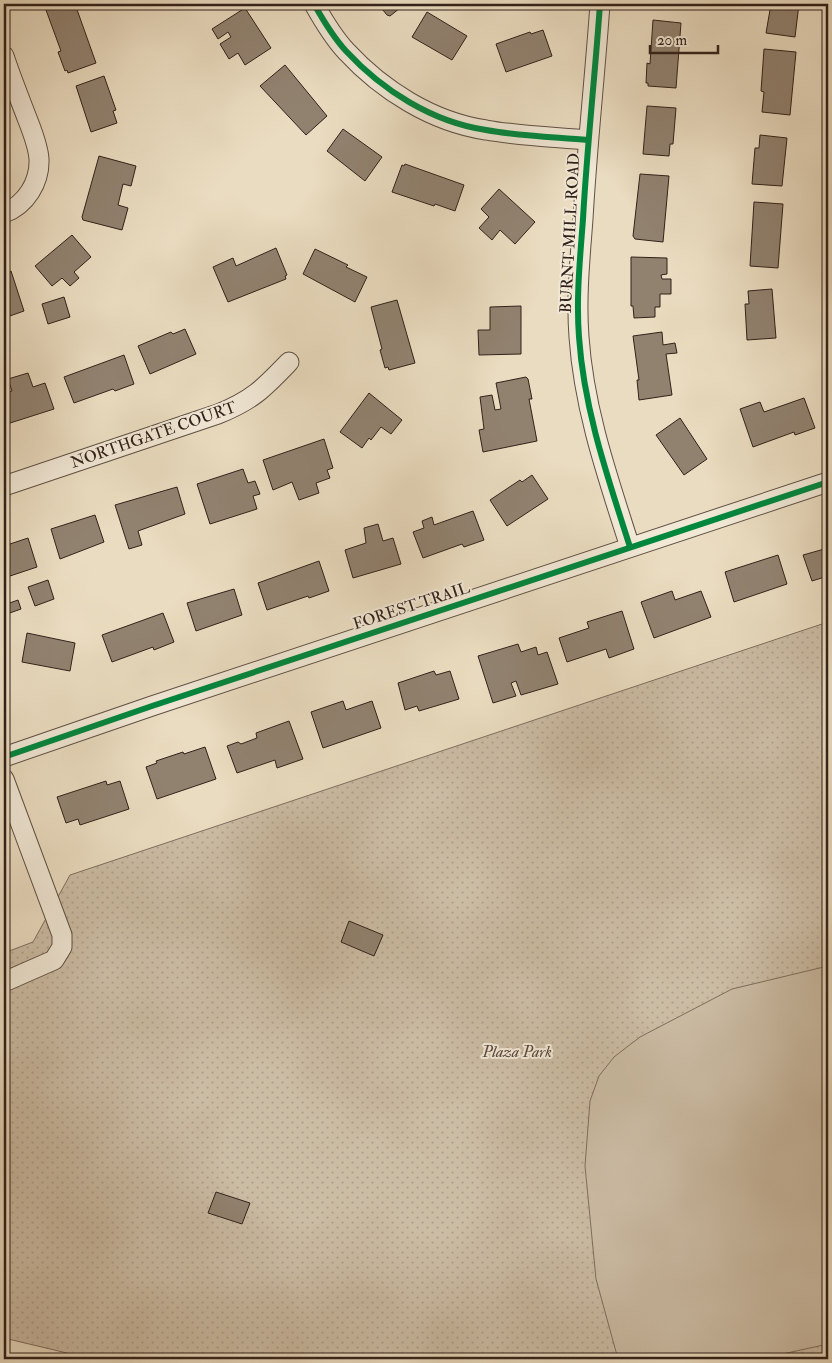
<svg xmlns="http://www.w3.org/2000/svg" width="832" height="1363" font-family="'IM FELL Double Pica',serif">
  <defs>
    <pattern id="park-dots" width="8" height="8" patternUnits="userSpaceOnUse" patternTransform="scale(1.25)"><rect width="8" height="8" fill="#cbbca4"/><path d="M2 2h.1M6 6h.1" fill="none" stroke="#afa18d" stroke-width="1.8" stroke-linecap="round"/></pattern>
  </defs>
  <rect width="100%" height="100%" fill="#eadcc0"/>
  <filter id="stains"><feTurbulence type="fractalNoise" baseFrequency=".004" numOctaves="4"/><feColorMatrix values="0 0 0 0 .2 0 0 0 0 .09 0 0 0 0 .02 0 0 0 .5 -.17"/></filter>
  <radialGradient id="worn" r=".72"><stop offset=".6" stop-color="#630" stop-opacity="0"/><stop offset="1" stop-color="#630" stop-opacity=".3"/></radialGradient>
  <path fill="url(#park-dots)" stroke="#7e6e5f" d="M828,622V1359H92L4,1338V953L33,942L70,875Z"/>
  <path fill="#cbbca4" stroke="#7e6e5f" d="M828,966V1344L760,1359H618L596,1279L585,1166L590,1101L599,1076L614,1057L640,1037L732,989Z"/>
  <g fill="#918270" stroke="#31211a">
    <path d="M63,4H75L96,63L68,73L67,70L65,71L58,52L61,51L46,10Z"/>
    <path d="M378,4H405L390,16L387,15Z"/>
    <path d="M771,4H799L795,37L766,33Z"/>
    <path d="M245,8L271,48L245,65L238,53L229,59L220,44L231,37L228,32L218,39L212,29Z"/>
    <path d="M427,12L467,36L452,60L412,37Z"/>
    <path d="M653,20L681,23L676,88L648,86V83H646L647,63L650,64Z"/>
    <path d="M543,30L552,56L506,72L496,44L530,32L531,34Z"/>
    <path d="M764,49L796,52L790,115L762,112L764,92L761,91Z"/>
    <path d="M285,65L327,116L306,135L260,86Z"/>
    <path d="M104,76L116,110L113,111L117,123L91,132L76,86Z"/>
    <path d="M647,106L676,108L673,144H670L669,156L643,154Z"/>
    <path d="M343,129L382,157L365,181L327,151Z"/>
    <path d="M760,135L787,138L782,186L752,184L755,148H759Z"/>
    <path d="M99,156L136,166L131,186L123,184L118,205L128,208L122,230L83,220L82,217Z"/>
    <path d="M405,164L464,185L455,211L435,204L434,206L392,192L402,165L404,166Z"/>
    <path d="M640,174L669,176L663,242L635,239L633,236Z"/>
    <path d="M499,189L535,222L515,244L500,230L492,240L479,228L489,217L481,209Z"/>
    <path d="M754,202L783,204L778,268L750,266Z"/>
    <path d="M72,235L91,257L74,272L79,278L70,286L62,278L52,286L35,266Z"/>
    <path d="M276,248L287,275L285,276L286,279L228,302L213,267L233,258L236,266Z"/>
    <path d="M315,249L348,265L346,267L367,277L355,302L303,274Z"/>
    <path d="M631,257L667,258V274L661,275L662,279H671V294H660V307H655V317L634,318L633,306H631Z"/>
    <path d="M11,271L24,311L4,318V274Z"/>
    <path d="M772,289L776,338L747,340L745,304H749L748,291Z"/>
    <path d="M64,297L70,317L48,324L42,304Z"/>
    <path d="M397,300L415,363L389,370L388,367L385,368L380,350L382,349L371,307Z"/>
    <path d="M521,306V354L479,355L478,330H490V307Z"/>
    <path d="M185,329L196,354L150,374L138,346L171,332L173,334Z"/>
    <path d="M662,332L663,345L675,343L677,353L666,354L672,395L639,400L637,380H639L633,336Z"/>
    <path d="M124,355L134,384L115,391L113,389L74,403L64,377Z"/>
    <path d="M28,373L33,387L45,383L54,409L7,424L4,415V394L12,391L8,379Z"/>
    <path d="M526,377L528,379L532,399H529L537,441L483,452L479,430L484,429L480,397L492,395L495,410L501,409L496,383Z"/>
    <path d="M369,393L402,420L391,434L381,427L371,440L369,438L362,448L340,432Z"/>
    <path d="M804,398L815,428L795,435L794,432L753,447L740,409L760,402L764,412Z"/>
    <path d="M680,418L707,459L684,475L656,435Z"/>
    <path d="M324,439L333,468L327,470L330,478L316,483L319,493L299,500L292,482L273,490L263,460Z"/>
    <path d="M243,469L248,483L255,481L260,494L253,496L257,509L210,524L197,484Z"/>
    <path d="M532,475L548,499L507,526L490,500L520,480L522,482Z"/>
    <path d="M177,487L185,514L138,531L142,545L129,549L115,505Z"/>
    <path d="M473,511L484,540L464,547L462,544L423,558L413,532L424,528L422,521L432,517L434,525Z"/>
    <path d="M95,515L104,542L60,559L51,529Z"/>
    <path d="M378,524L383,541L393,538L401,564L353,578L345,550L366,543L364,528Z"/>
    <path d="M28,538L37,567L4,578V546Z"/>
    <path d="M828,548V576L812,581L803,555Z"/>
    <path d="M778,555L787,584L734,602L725,572Z"/>
    <path d="M319,561L329,591L309,598L308,596L267,610L258,583Z"/>
    <path d="M48,580L54,599L35,606L28,587Z"/>
    <path d="M234,589L242,615L196,631L187,603Z"/>
    <path d="M672,591L675,600L701,591L711,617L654,638L641,602Z"/>
    <path d="M18,600L21,609L4,615V605Z"/>
    <path d="M622,611L634,649L609,658L606,649L567,662L559,638L589,628L587,622Z"/>
    <path d="M163,613L174,642L154,650L153,647L112,662L102,635Z"/>
    <path d="M27,633L75,643L70,671L22,662Z"/>
    <path d="M518,644L521,652L536,647L538,655L547,652L558,684L521,695L516,681L511,683L516,696L493,703L478,656Z"/>
    <path d="M434,671L436,675L450,671L459,699L419,711L417,706L405,710L398,683Z"/>
    <path d="M343,701L346,710L372,701L381,728L323,748L311,712Z"/>
    <path d="M289,721L303,759L277,768L275,760L237,773L227,746L238,742L241,744L257,738L256,733Z"/>
    <path d="M205,747L216,779L157,799L146,767L157,763L156,761L183,752L184,754Z"/>
    <path d="M106,781L107,785L120,781L129,809L80,825L78,819L66,823L57,797Z"/>
    <path d="M349,921L383,935L374,956L341,942Z"/>
    <path d="M216,1192L250,1203L242,1224L208,1213Z"/>
  </g>
  <g fill="none" stroke-linecap="round" stroke-linejoin="round">
    <g stroke="#5f5044" stroke-width="21">
      <g id="street">
        <path d="M314,4C323,20 333,37 346,51C382,90 432,122 486,130C519,136 554,137 588,140"/>
        <path d="M600,4C595,76 587,147 583,219C580,259 576,298 579,337C584,410 608,478 630,547"/>
        <path d="M4,56C11,77 19,97 27,118C32,131 38,145 39,159C40,182 26,205 4,213"/>
        <path d="M4,486L218,414C253,400 264,388 289,362"/>
        <path d="M4,757L152,706L828,482"/>
        <path d="M4,779L62,935V947L54,960L4,982"/>
      </g>
    </g>
    <use href="#street" stroke="#f1e8d6" stroke-width="19"/>
    <g stroke="#f1e8d6" stroke-width="9">
      <g id="cycleway">
        <path d="M314,4C323,20 333,37 346,51C382,90 432,122 486,130C519,136 554,137 588,140"/>
        <path d="M600,4C595,76 587,147 583,219C580,259 576,298 579,337C584,410 608,478 630,547"/>
        <path d="M4,757L152,706L828,482"/>
      </g>
    </g>
    <use href="#cycleway" stroke="#00873e" stroke-width="6"/>
  </g>
  <g text-anchor="middle" stroke-width="4" stroke-linejoin="round" paint-order="stroke">
    <g font-size="16" fill="#31211a" stroke="#f1e8d6">
      <text transform="translate(569 233) rotate(-87)" y="6">BURNT MILL ROAD</text>
      <text transform="translate(153 434) rotate(-19)" y="6">NORTHGATE COURT</text>
      <text transform="translate(411 605) rotate(-18)" y="6">FOREST TRAIL</text>
    </g>
    <g font-size="16" font-style="italic" fill="#58483c" stroke="#f1e8d6">
      <text x="517" y="1057">Plaza Park</text>
    </g>
  </g>
  <rect width="832" height="1363" fill="none" stroke="#eadcc0" stroke-width="20"/>
  <rect x="5" y="5" width="822" height="1353" fill="none" stroke="#31211a" stroke-width="2.5"/>
  <rect x="10" y="10" width="812" height="1343" fill="none" stroke="#31211a"/>
  <path d="M650 45v8h68v-8" fill="none" stroke="#31211a" stroke-width="2.5"/>
  <text x="657" y="45" font-size="15" fill="#31211a" stroke="#f1e8d6" stroke-width="4" paint-order="stroke">20 m</text>
  <rect width="100%" height="100%" filter="url(#stains)"/>
  <rect width="100%" height="100%" fill="url(#worn)"/>
</svg>
